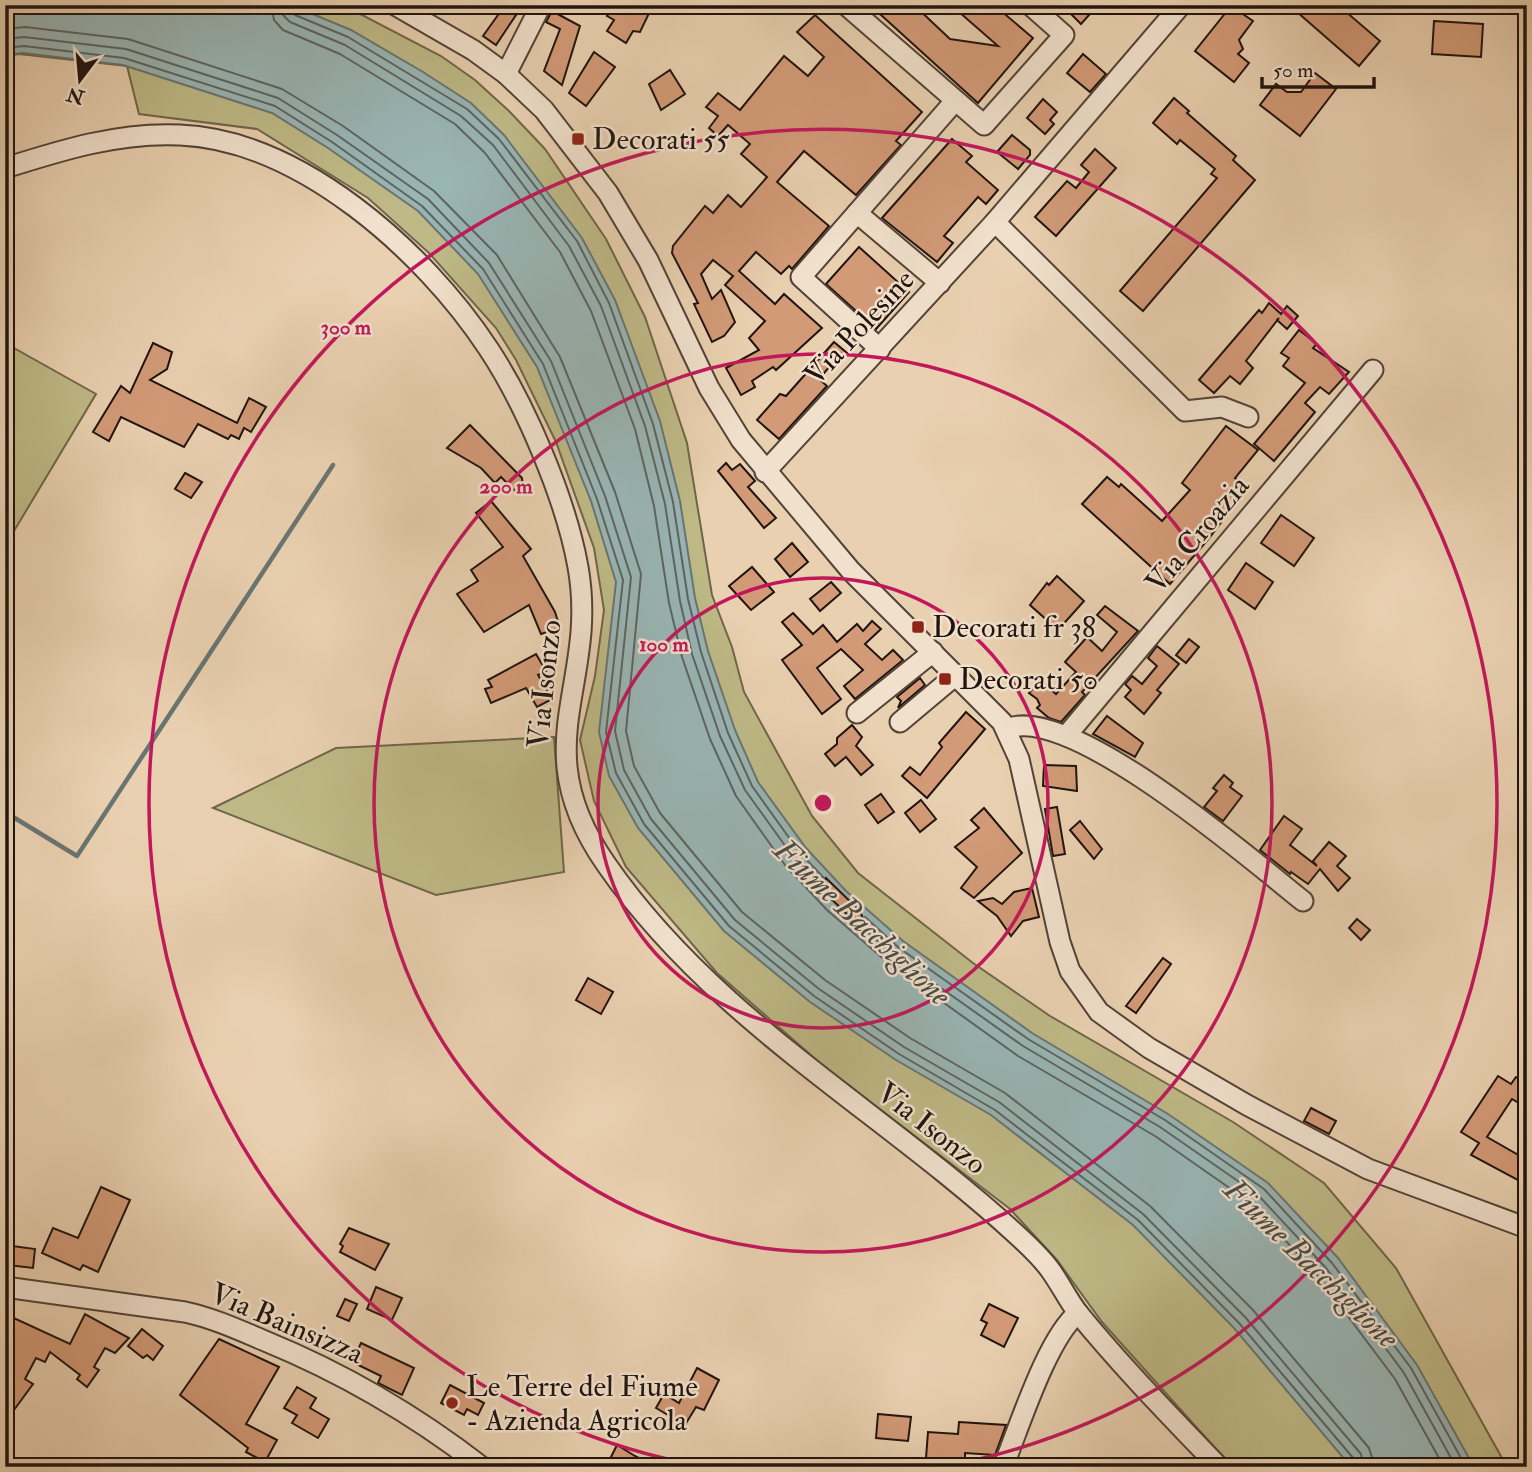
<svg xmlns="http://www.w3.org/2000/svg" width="1532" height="1472" font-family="'IM FELL Double Pica',serif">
  <rect width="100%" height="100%" fill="#e9d0b0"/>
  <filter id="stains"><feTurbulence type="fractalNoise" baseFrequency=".00286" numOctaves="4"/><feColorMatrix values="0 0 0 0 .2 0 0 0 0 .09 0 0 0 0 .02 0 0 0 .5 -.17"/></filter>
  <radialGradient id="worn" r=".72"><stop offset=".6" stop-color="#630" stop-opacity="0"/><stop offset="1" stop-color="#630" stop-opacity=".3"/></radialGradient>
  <g fill="#beb986" stroke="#6f664a" stroke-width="2">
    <path d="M5,5H343L441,56L475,80L509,111L545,149L606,239L645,317L687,443L712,595L732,647L744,692L812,816L858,873L973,963L1050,1016L1233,1122L1324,1183L1396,1268L1507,1467H1232L1102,1322L1057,1260L1010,1209L821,1064L717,973L626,867L594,801L580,740L595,676L604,610L594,548L556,442L516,360L496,328L429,253L368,198L257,129L139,114L127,66L19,54L5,56Z"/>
    <path d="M5,343L96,394L5,546Z"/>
    <path d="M554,737L564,872L436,895L213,808L336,748Z"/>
  </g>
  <path fill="#99b5b4" stroke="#697572" stroke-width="2" d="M5,5H291L351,30L423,72L471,103L504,135L582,238L615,300L660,421L680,501L695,598L708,651L735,730L758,782L806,848L846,891L903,941L1032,1033L1168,1114L1268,1183L1338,1258L1417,1365L1474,1467H1351L1234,1328L1133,1225L991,1115L896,1060L810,1002L724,931L638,828L609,776L599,732L616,582L591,501L537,367L478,274L418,211L328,148L272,113L123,65L23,53L5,55Z"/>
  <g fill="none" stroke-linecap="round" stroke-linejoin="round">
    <g stroke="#5c6462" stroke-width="2">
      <path d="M271,5L274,20L283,30L340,54L455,124L485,153L560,252L591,311L635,429L654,506L669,603L682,657L710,739L736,796L785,865L827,910L887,962L1018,1056L1155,1136L1251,1203L1317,1275L1395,1379L1444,1467"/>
      <path d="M281,5L283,15L290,22L345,45L461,116L493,145L569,246L601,306L645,426L665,504L680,601L692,654L720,736L745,790L794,858L820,887"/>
      <path d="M290,5L295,15L348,37L467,109L499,139L577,241L609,303L653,424L673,502L688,599L701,652L728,733L752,786L800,853L824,878"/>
      <path d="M5,29L25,27L128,39L282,89L343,126L434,191L497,255L560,357L615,492L641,574L626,731L634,766L660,813L742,912L825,980L910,1038L1005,1093L1150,1206L1253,1310L1369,1448L1375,1467"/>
      <path d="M5,39L24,37L126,49L278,98L337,135L428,199L489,263L551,361L605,496L631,577L615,731L624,770L651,819L735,920L819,989L904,1047L999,1102L1143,1214L1245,1317L1361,1454L1364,1467"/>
      <path d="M5,48L24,46L124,58L275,106L332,142L422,206L483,269L543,364L597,499L623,580L606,732L616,773L644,824L729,926L814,996L899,1054L995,1110L1138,1220L1239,1323L1354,1459L1356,1467"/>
      <path d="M865,917L898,947L1028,1039L1165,1120L1264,1189L1332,1263L1411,1368L1466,1467"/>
      <path d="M854,920L893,954L1023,1046L1160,1127L1258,1195L1326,1268L1404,1373L1456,1467"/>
    </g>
    <path stroke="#697572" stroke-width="4.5" d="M5,812L77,856L333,465"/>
  </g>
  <g fill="#d29a77" stroke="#20140f" stroke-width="2">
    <path d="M614,5H653L640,32L633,31L626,43L607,31L614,20L607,16Z"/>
    <path d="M870,5H914L950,39L998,46L951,5H994L1033,38L978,103Z"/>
    <path d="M1062,5H1098L1081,24Z"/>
    <path d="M1289,5H1338L1380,41L1359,66Z"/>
    <path d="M1231,6L1253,21L1239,40L1243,49L1238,54L1249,63L1234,82L1195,51Z"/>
    <path d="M503,8L516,15L496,45L483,36Z"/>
    <path d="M552,11L580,26L562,85L544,71L560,29L546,22Z"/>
    <path d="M815,15L922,112L896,141L901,145L856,195L804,151L777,182L829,226L792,269L789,266L781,274L756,252L739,271L775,304L784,294L822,328L776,370L773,367L752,381L755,387L741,395L726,368L759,350L749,338L765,321L725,285L733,276L713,260L701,274L712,299L721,290L735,322L724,336L712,342L694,304L698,303L672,253L673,246L705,206L713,213L728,195L741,207L767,177L741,154L750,144L728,125L718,136L709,128L718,116L706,107L718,93L740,110L784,56L808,76L824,57L797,32Z"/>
    <path d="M1434,21L1483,24L1481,57L1432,54Z"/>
    <path d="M594,52L615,67L586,106L569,93Z"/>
    <path d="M1083,54L1106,74L1090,92L1067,73Z"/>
    <path d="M670,70L685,94L661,110L649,84Z"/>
    <path d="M1315,73L1336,89L1300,136L1260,105L1276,84L1287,92H1301Z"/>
    <path d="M1174,98L1189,111L1187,113L1236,156L1233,160L1255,180L1143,311L1120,291L1217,178L1211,174L1215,169L1180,140L1177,144L1153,123Z"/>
    <path d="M1043,99L1057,112L1050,120L1054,124L1045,134L1027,118Z"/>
    <path d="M1012,135L1030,150V155L1018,169L997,152Z"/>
    <path d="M952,139L972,156L966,162L998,190L986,204L978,197L944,236L953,243L937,262L882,218Z"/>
    <path d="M1095,149L1116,168L1056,236L1035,217L1067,181L1076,188L1089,172L1081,165Z"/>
    <path d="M859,247L909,292L876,329L826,284Z"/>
    <path d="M1269,303L1281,314L1287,306L1298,316L1287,329L1277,320L1279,318L1246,361L1253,368L1240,384L1230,376L1214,393L1199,380L1259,310L1262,313Z"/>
    <path d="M1299,330L1317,344L1313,348L1349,372L1329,394L1320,387L1305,403L1315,412L1274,461L1254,444L1305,383L1283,366L1289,358L1281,353Z"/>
    <path d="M834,342L847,353L839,363L835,360L819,379L827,386L779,439L757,420L780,394L786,396Z"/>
    <path d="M153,343L172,352L167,369L150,380L237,423L249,398L266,407L251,432L244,428L239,439L231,435L228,439L198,424L184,447L121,417L109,441L93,432L121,386L130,393Z"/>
    <path d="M470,425L522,478L523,487L517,493L501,477L495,483L481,468L447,448Z"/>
    <path d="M1226,426L1258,450L1235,478L1247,488L1210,537L1170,584L1082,504L1107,477L1119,487L1121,484L1162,521L1190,490L1182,483Z"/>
    <path d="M726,463L732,470L740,464L755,481L748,487L776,518L764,528L718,471Z"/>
    <path d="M185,473L202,482L191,498L175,489Z"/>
    <path d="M491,501L531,549L523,556L555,612L560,628L541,634L529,605L484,632L457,594L478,581L471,570L503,547L476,513Z"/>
    <path d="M1281,515L1314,538L1294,566L1261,543Z"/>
    <path d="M792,543L808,562L790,577L775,559Z"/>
    <path d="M1246,563L1273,582L1255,609L1228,590Z"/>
    <path d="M752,567L774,592L751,610L729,586Z"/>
    <path d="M1057,576L1084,601L1058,630L1030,605L1047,583L1049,585Z"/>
    <path d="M831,582L841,593L820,611L810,599Z"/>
    <path d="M1105,606L1138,631L1082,692L1085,695L1061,722L1049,718L1037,708L1040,705L1037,699L1029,693L1040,680L1056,694L1076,672L1065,662L1087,637L1102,651L1117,632L1097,615Z"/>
    <path d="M793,613L813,634L823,625L837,642L857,624L863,631L872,621L881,629L865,644L882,660L893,650L903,660L855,699L844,686L863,670L841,649L817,668L841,699L822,714L782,660L802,645L782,622Z"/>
    <path d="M1189,639L1199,647L1186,663L1176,655Z"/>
    <path d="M1157,646L1179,664L1157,690L1161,693L1144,714L1125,697L1131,690L1125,684L1132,676L1142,684L1157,666L1148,658Z"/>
    <path d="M536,654L546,671L538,675L552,699L537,707L526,688L491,703L485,689L492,687L488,680Z"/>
    <path d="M920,678L925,685L898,708L901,701L897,697Z"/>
    <path d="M966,712L985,729L927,798L902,776L910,767L920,775L942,747L939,743Z"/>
    <path d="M1107,716L1143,743L1135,757L1093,734Z"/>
    <path d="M852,725L862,737L856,746L873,765L861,775L846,757L835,766L825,754L837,744V738Z"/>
    <path d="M1044,765L1076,766L1077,791L1043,786Z"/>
    <path d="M1224,775L1233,783L1230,787L1242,796L1223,821L1204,807L1217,791L1213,788Z"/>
    <path d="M881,794L894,812L878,823L865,805Z"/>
    <path d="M921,800L936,819L920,832L905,813Z"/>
    <path d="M1057,807L1065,854L1053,856L1045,809Z"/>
    <path d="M984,808L1022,853L974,898L961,888L977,867L955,847L979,828L971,820Z"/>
    <path d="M1284,816L1302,829L1290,845L1317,866L1313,861L1329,842L1346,856L1337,866L1350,878L1338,891L1320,869L1308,884L1291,872L1290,874L1260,850Z"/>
    <path d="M1080,821L1102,849L1094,859L1070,830Z"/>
    <path d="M826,878L859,910L864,920L850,917L821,889Z"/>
    <path d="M1032,888L1039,917L1023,921L1011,936L997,916L978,901L993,898L1002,904L1014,892Z"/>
    <path d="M1357,919L1370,930L1361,940L1349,928Z"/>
    <path d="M1163,958L1171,964L1136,1013L1126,1006Z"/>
    <path d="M588,978L613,992L601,1014L576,1000Z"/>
    <path d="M1498,1076L1511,1084L1516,1077L1527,1084V1108L1512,1099L1487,1137L1527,1160V1185L1471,1155L1479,1143L1461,1132Z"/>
    <path d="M1311,1108L1336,1121L1329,1134L1304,1121Z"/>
    <path d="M101,1187L130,1200L98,1272L83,1265L80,1270L42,1253L53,1228L78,1238Z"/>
    <path d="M349,1228L389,1244L375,1270L340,1252L343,1246L340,1244Z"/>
    <path d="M5,1245L35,1249L33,1268L8,1265Z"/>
    <path d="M376,1287L402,1298L392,1320L367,1309Z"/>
    <path d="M345,1299L357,1304L349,1321L337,1316Z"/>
    <path d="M989,1304L1018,1318L1004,1347L981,1335L987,1323L981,1320Z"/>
    <path d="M5,1314L70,1344L85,1314L129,1338L115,1353L105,1348L94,1367L99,1370L87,1387L77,1379L80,1375L50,1352L45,1362L36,1358L25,1379L33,1384L14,1410L5,1404V1360L14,1343L5,1338Z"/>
    <path d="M142,1329L163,1346L153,1360L147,1355L143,1358L128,1346Z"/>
    <path d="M219,1339L279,1367L246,1424L277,1440L265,1462L246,1452L248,1448L180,1395Z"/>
    <path d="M361,1343L414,1368L402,1395L378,1383L381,1376L352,1362Z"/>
    <path d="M697,1368L719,1380L704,1410L696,1407L685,1425L656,1408L664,1394L679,1403Z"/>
    <path d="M450,1385L484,1403L478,1415L467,1409L464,1415L441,1403Z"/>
    <path d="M297,1387L316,1398L310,1408L329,1419L318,1438L292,1423L297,1415L284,1408Z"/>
    <path d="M878,1414L911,1417L908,1441L876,1438Z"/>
    <path d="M959,1422L1006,1425L995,1455L965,1453V1461L926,1458L928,1432L958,1434Z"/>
    <path d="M617,1445L635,1456L656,1467H606Z"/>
  </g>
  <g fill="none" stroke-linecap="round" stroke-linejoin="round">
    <g stroke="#524337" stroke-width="23">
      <g id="minor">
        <path d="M395,5L473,50L506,74L544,110L608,193L648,260L709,388L741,440L851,571L1002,722L1019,759L1060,942L1070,971L1099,1012L1149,1048L1247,1105L1368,1169L1527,1228"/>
        <path d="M846,5L984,125L1064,35L1030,5"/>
        <path d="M506,74L541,5"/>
        <path d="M5,168C62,150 119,132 180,135C300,140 424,251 488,348C526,405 566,500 578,567C599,685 523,745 606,864C713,1019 881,1110 1017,1235C1029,1246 1042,1258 1051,1271C1061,1285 1068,1300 1078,1313C1122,1367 1171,1417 1219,1467"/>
        <path d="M857,213L940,283"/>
        <path d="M995,222L1185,411L1222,407L1248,417"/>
        <path d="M880,349L801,277L955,101"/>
        <path d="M765,472L995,222L1181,5"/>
        <path d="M857,713L933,652"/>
        <path d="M900,722L956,675"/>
        <path d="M1007,729C1068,701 1254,862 1303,901"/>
        <path d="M1066,736L1373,370"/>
        <path d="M5,1287L185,1312C213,1318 239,1330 265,1341C343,1373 415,1415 482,1467"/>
        <path d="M1003,1467C1019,1428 1047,1338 1078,1313"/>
      </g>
    </g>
    <use href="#minor" stroke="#f1e0cc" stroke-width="19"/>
  </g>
  <g fill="none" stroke="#c2185b" stroke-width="3.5">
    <circle cx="823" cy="803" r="225"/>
    <circle cx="823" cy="803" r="449"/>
    <path d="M700 1466A674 674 0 1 1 946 1466"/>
  </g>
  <g fill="#8f2418" stroke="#f1e0cc" stroke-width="2.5">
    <rect x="571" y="132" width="14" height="14" rx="3.5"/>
    <rect x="911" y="620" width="14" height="14" rx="3.5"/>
    <rect x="938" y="672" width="14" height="14" rx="3.5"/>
    <circle cx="452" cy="1403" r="7"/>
  </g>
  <g text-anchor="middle" stroke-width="5" stroke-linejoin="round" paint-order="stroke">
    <g font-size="30" fill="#20140f" stroke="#f1e0cc" text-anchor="start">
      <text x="592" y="149">Decorati 55</text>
      <text x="932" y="637">Decorati fr 38</text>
      <text x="959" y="689">Decorati 50</text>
      <text x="466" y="1396">Le Terre del Fiume<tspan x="466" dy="34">- Azienda Agricola</tspan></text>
    </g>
    <g font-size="30" fill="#20140f" stroke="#f1e0cc">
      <text transform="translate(859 327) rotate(-47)" y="10">Via Polesine</text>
      <text transform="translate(1197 534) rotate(-50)" y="10">Via Croazia</text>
      <text transform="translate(544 684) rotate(-84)" y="10">Via Isonzo</text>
      <text transform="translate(932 1128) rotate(38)" y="10">Via Isonzo</text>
      <text transform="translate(287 1323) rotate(23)" y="10">Via Bainsizza</text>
    </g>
    <g font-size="32" font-style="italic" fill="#4a4c49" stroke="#f1e0cc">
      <text transform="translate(863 922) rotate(43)" y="11">Fiume Bacchiglione</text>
      <text transform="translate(1312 1263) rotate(44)" y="11">Fiume Bacchiglione</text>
    </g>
  </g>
  <circle cx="823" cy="803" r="10" fill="#c2185b" stroke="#f1e0cc" stroke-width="3.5"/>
  <g font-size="21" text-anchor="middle" font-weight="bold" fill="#c2185b" stroke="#f1e0cc" stroke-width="5" stroke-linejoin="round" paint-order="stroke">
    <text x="346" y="334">300 m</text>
    <text x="506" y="493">200 m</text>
    <text x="664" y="651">100 m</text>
  </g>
  <rect width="1532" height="1472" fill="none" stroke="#e9d0b0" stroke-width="28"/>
  <rect x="7" y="7" width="1518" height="1458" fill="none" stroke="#20140f" stroke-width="3.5"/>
  <rect x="14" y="14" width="1504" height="1444" fill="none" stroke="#20140f" stroke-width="2"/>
  <g transform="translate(80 80) rotate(196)" stroke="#f1e0cc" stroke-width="5" paint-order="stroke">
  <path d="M0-5L12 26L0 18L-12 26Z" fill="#20140f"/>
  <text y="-10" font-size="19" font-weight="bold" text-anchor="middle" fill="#20140f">N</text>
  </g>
  <path d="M1262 77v10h112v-10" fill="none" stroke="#20140f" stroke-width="3.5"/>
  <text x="1273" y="77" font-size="21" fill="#20140f" stroke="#f1e0cc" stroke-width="5" paint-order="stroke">50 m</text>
  <rect width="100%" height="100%" filter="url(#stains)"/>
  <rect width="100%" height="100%" fill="url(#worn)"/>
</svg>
